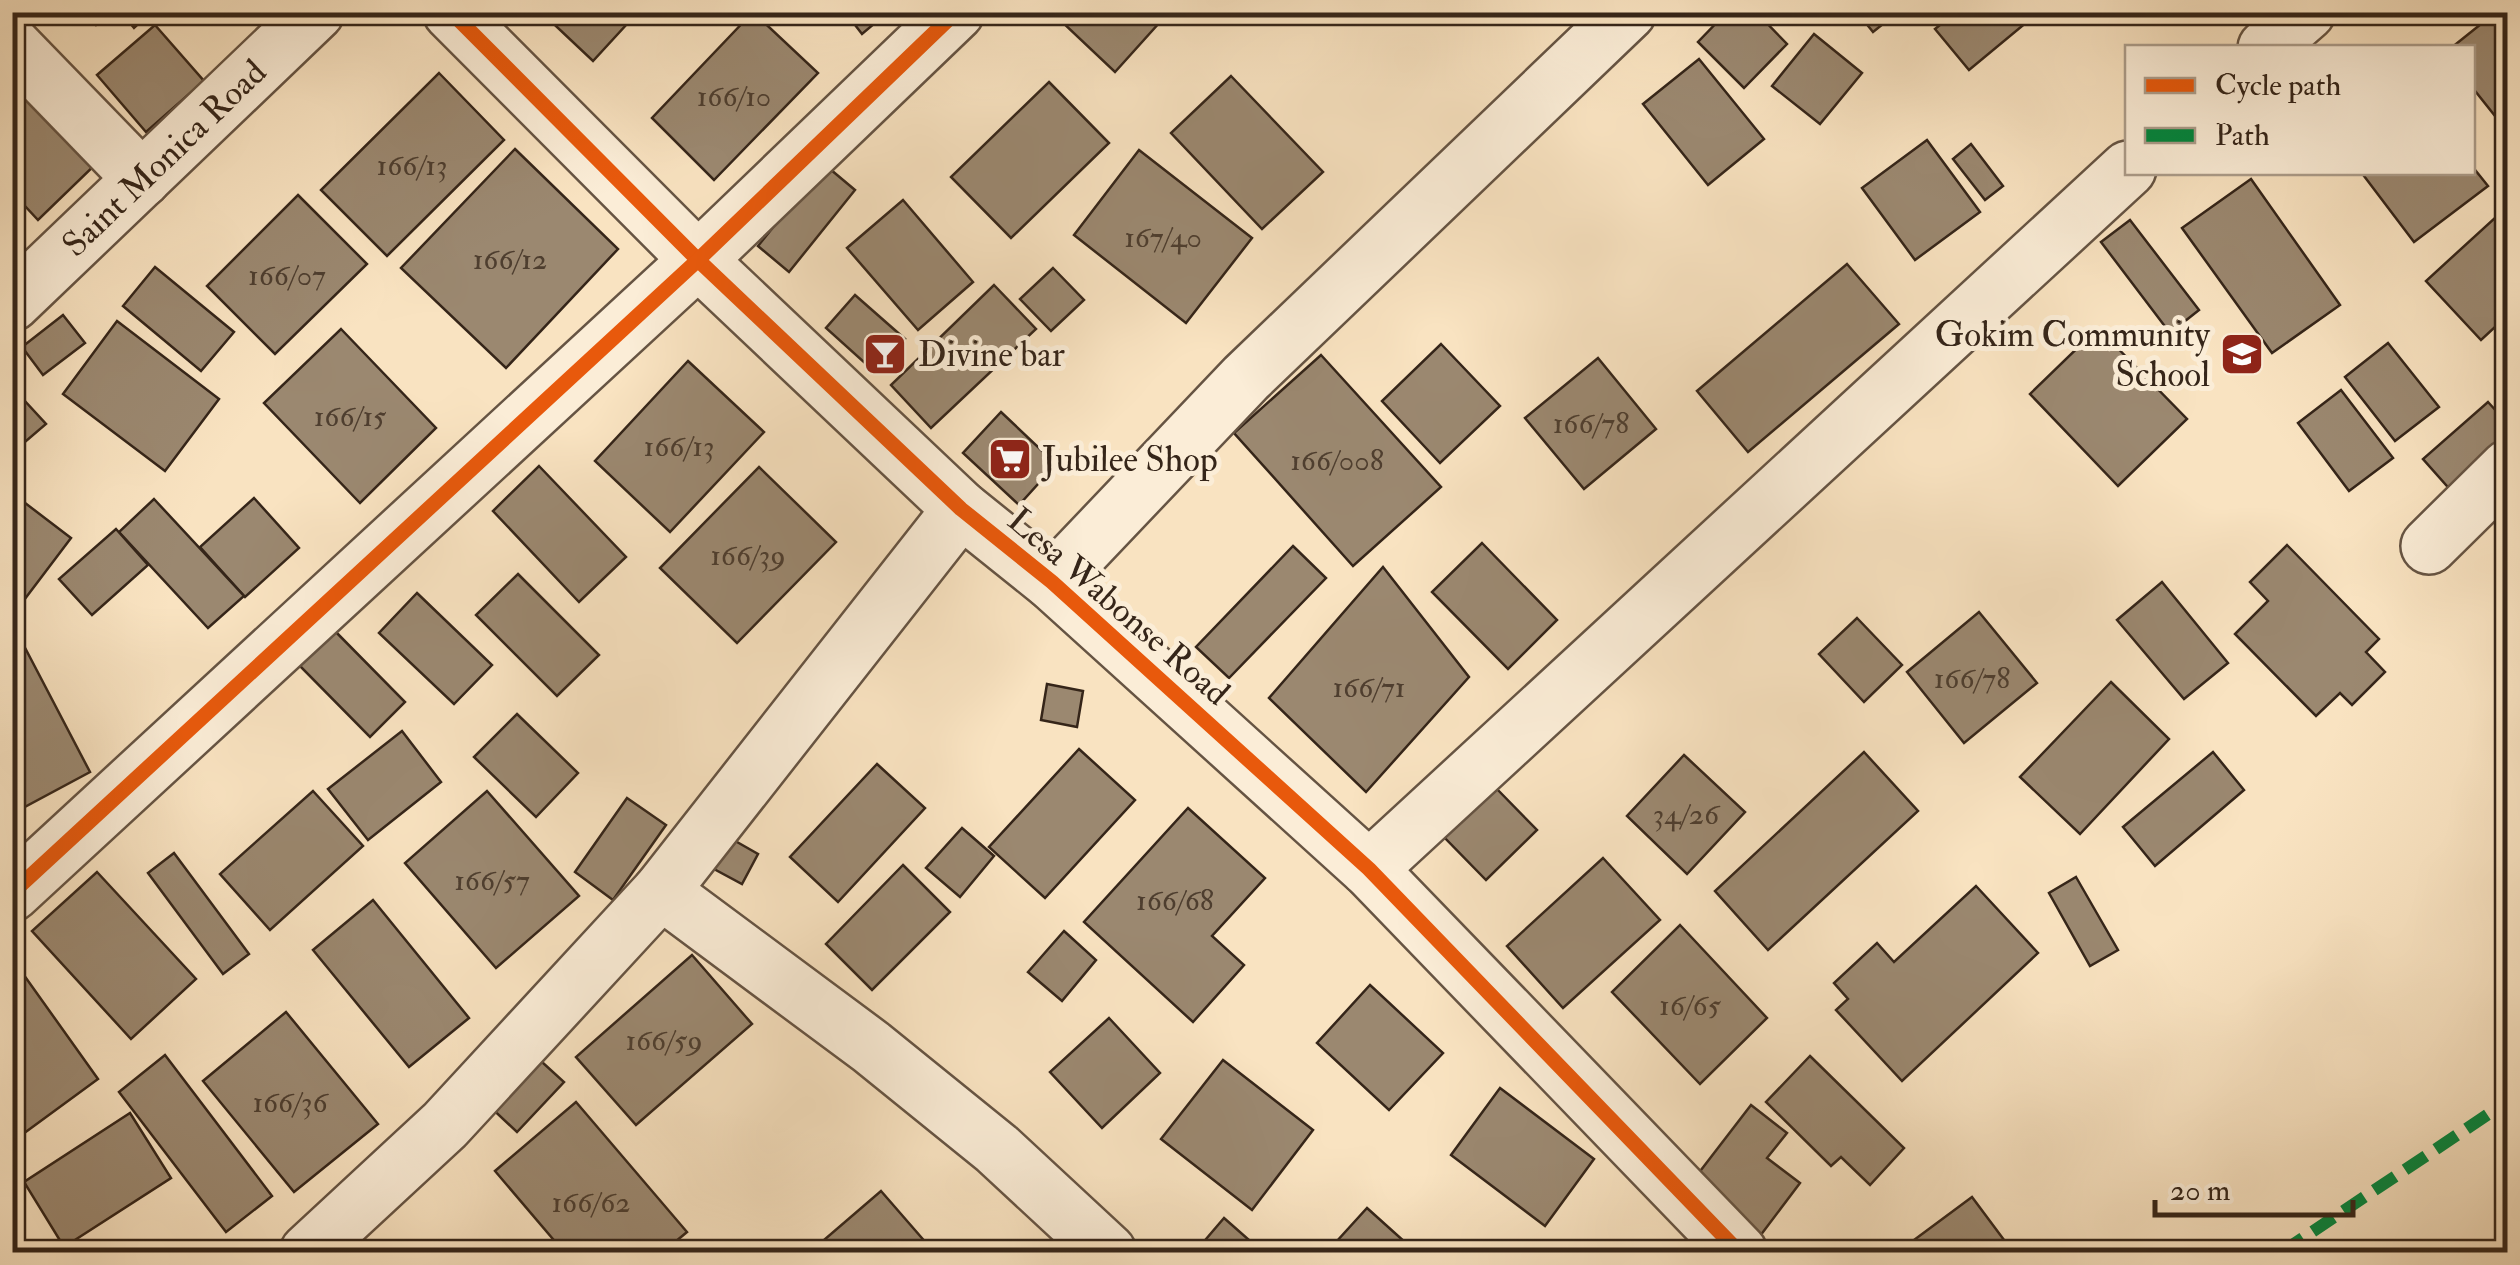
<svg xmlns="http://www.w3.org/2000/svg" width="2520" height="1265" font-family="'IM FELL Double Pica',serif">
  <rect width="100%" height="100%" fill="#f9e3c1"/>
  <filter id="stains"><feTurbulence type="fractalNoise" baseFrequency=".002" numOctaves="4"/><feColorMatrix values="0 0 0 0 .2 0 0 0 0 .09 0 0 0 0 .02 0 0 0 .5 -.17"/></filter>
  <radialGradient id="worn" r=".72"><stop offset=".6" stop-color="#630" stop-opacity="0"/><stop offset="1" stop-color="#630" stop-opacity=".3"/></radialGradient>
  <g fill="#9b8870" stroke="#352519" stroke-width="2.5">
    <path d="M85,12H110L96,25Z"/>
    <path d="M121,12H151L134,28Z"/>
    <path d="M541,12H638L593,61Z"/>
    <path d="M753,12L818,73L714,180L652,118Z"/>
    <path d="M845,12H888L862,34Z"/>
    <path d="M1069,12H1169L1115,72L1061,21Z"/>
    <path d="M1727,12H1756L1787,44L1744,88L1698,42Z"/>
    <path d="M1857,12H1898L1873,32Z"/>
    <path d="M1956,12H2039L1969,70L1935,29Z"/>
    <path d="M2496,12H2508V114L2499,121L2472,87V48H2451Z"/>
    <path d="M155,25L204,81L146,132L97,75Z"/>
    <path d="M1814,34L1862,73L1820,124L1772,86Z"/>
    <path d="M1699,59L1764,139L1708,185L1643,104Z"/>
    <path d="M12,67L101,159L38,220L12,192Z"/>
    <path d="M439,73L504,140L387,256L321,190Z"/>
    <path d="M1231,76L1323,172L1262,229L1171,133Z"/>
    <path d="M1049,82L1109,143L1011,238L951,177Z"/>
    <path d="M1927,140L1980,212L1915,260L1862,188Z"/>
    <path d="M1971,144L2003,186L1985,200L1953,159Z"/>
    <path d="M515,149L618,249L506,368L401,268Z"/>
    <path d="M1139,150L1252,238L1186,323L1074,235Z"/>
    <path d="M824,164L855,190L789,272L758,246Z"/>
    <path d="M2472,166L2488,186L2414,242L2361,172H2472Z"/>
    <path d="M2251,179L2340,305L2272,353L2182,228Z"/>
    <path d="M298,195L367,264L275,354L207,286Z"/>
    <path d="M903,200L973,282L918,330L847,248Z"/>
    <path d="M2508,206V315L2481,340L2426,281Z"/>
    <path d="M2130,220L2199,310L2170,333L2101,242Z"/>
    <path d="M1847,264L1899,324L1748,452L1697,391Z"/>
    <path d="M155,267L234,332L201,371L123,306Z"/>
    <path d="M1053,268L1084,300L1051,331L1020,299Z"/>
    <path d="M994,285L1036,329L931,428L891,385Z"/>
    <path d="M855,295L905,339L876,373L826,328Z"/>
    <path d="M63,315L85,343L43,375L22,347Z"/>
    <path d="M117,321L219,399L165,471L63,394Z"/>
    <path d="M2098,328L2187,419L2118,486L2030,394Z"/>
    <path d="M341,329L436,428L360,503L264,403Z"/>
    <path d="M2388,343L2439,407L2395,441L2345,377Z"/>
    <path d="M1441,344L1500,406L1440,463L1382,401Z"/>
    <path d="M1321,355L1441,487L1353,566L1234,433Z"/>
    <path d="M1598,358L1656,429L1584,489L1525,418Z"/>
    <path d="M688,361L764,432L670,532L595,461Z"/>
    <path d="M12,387L46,424L12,453Z"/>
    <path d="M2341,390L2393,458L2349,491L2298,423Z"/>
    <path d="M2488,402L2508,424V446L2454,494L2423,459Z"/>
    <path d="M1001,412L1056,464L1019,505L963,453Z"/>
    <path d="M539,466L626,557L579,602L493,511Z"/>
    <path d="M759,467L836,542L737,643L660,568Z"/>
    <path d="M12,493L71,538L18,608L12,604Z"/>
    <path d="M254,498L299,548L245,597L200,547Z"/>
    <path d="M154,499L244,596L208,628L119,532Z"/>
    <path d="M116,529L148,565L92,615L59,579Z"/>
    <path d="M1482,543L1557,620L1508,669L1432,592Z"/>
    <path d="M2287,545L2379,639L2366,652L2385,672L2352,705L2340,693L2316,716L2235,634L2268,601L2250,582Z"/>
    <path d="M1293,546L1326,578L1229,678L1196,647Z"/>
    <path d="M1383,567L1469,677L1366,792L1269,698Z"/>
    <path d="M518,574L599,655L557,696L476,615Z"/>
    <path d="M2162,582L2228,663L2184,699L2117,620Z"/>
    <path d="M417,593L492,665L454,704L379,633Z"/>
    <path d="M1979,612L2037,683L1964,743L1907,672Z"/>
    <path d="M1857,618L1902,665L1864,702L1819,654Z"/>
    <path d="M330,626L405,702L370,737L295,661Z"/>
    <path d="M22,642L90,772L19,810L12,797V647Z"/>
    <path d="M2111,682L2169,739L2080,834L2020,777Z"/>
    <path d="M1047,684L1083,691L1077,727L1041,720Z"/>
    <path d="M517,714L578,773L536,817L474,757Z"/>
    <path d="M402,731L441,782L368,840L328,789Z"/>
    <path d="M1079,749L1135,800L1045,898L989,847Z"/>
    <path d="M1864,752L1918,811L1768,950L1715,891Z"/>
    <path d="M2213,752L2244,790L2155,866L2123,827Z"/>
    <path d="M1684,755L1745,812L1687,874L1627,816Z"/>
    <path d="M877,764L925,808L838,902L790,857Z"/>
    <path d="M1494,786L1537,830L1486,880L1443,836Z"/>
    <path d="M313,791L363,846L270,930L220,874Z"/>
    <path d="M487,791L579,896L496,968L405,863Z"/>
    <path d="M627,798L666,825L613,900L575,872Z"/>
    <path d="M1188,808L1265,878L1212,936L1244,965L1193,1022L1084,922Z"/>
    <path d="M962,828L994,856L960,897L926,868Z"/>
    <path d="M730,838L758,854L742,884L714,869Z"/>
    <path d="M174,853L249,954L223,974L148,873Z"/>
    <path d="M1603,858L1660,920L1563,1008L1507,946Z"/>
    <path d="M903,865L950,912L872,990L826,944Z"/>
    <path d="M97,872L196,979L131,1039L32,931Z"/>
    <path d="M2076,877L2118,950L2090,966L2049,893Z"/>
    <path d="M1976,886L2038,953L1902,1081L1836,1010L1848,999L1834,983L1877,943L1894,962Z"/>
    <path d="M373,900L469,1018L409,1067L313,950Z"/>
    <path d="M1680,925L1767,1018L1700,1084L1612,992Z"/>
    <path d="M1064,931L1096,960L1062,1001L1028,972Z"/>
    <path d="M692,955L752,1024L636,1125L576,1057Z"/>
    <path d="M21,971L98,1079L12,1142V977Z"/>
    <path d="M1370,985L1443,1053L1389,1110L1317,1043Z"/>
    <path d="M286,1012L378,1124L294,1192L203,1081Z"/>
    <path d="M1109,1018L1160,1073L1102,1128L1050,1072Z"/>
    <path d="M531,1052L564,1082L517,1132L485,1102Z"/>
    <path d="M165,1055L272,1196L226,1232L119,1092Z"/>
    <path d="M1810,1056L1904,1148L1870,1185L1841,1157L1831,1166L1766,1102Z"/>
    <path d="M1223,1060L1313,1130L1252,1210L1161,1139Z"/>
    <path d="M1500,1088L1594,1159L1545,1226L1451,1155Z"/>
    <path d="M576,1102L687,1232L663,1252H564L495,1171Z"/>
    <path d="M1751,1105L1787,1133L1767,1158L1800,1183L1760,1236L1691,1183Z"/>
    <path d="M130,1113L171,1178L64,1247L24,1182Z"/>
    <path d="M881,1191L934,1252H810Z"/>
    <path d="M1972,1197L2013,1252H1923L1914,1240Z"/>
    <path d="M1367,1208L1416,1252H1327Z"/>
    <path d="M1224,1218L1257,1247L1252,1252H1195Z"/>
  </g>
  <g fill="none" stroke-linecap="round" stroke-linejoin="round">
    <g stroke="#665443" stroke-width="60">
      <g id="street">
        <path d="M451,12L698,260L961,509L1052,582L1369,869L1739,1252"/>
        <path d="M12,45L142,179"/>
        <path d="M2266,48L2307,12"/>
        <path id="s1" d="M12,303L316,12"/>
        <path d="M2429,546L2508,468"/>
        <path d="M1052,582L1246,378L1628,12"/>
        <path d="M1369,869L2128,169"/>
        <path d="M661,891L871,1047L997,1149L1108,1252"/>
        <path d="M12,893L698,260L956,12"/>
        <path d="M308,1252L445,1125L661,891L961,509"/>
      </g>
    </g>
    <use href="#street" stroke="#fbedd7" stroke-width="55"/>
    <path stroke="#00873e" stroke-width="12" stroke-dasharray="25 12" stroke-linecap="butt" d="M2282,1252L2508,1101"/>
    <g stroke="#fbedd7" stroke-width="21">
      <g id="cycleway">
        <path d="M451,12L698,260L961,509L1052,582L1369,869L1739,1252"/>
        <path d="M12,893L698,260L956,12"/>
      </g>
    </g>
    <use href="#cycleway" stroke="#e8590c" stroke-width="15"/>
  </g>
  <defs>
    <g id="bar-square" transform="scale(2.25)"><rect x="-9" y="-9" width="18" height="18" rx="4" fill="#8f2418" stroke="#fbedd7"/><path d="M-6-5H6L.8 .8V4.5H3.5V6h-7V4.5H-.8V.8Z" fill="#fff"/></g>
    <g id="school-square" transform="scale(2.25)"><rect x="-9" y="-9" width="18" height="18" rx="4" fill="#8f2418" stroke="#fbedd7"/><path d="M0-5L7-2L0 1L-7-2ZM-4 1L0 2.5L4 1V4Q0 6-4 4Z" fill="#fff"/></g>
    <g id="supermarket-square" transform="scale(2.25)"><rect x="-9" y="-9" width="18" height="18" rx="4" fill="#8f2418" stroke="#fbedd7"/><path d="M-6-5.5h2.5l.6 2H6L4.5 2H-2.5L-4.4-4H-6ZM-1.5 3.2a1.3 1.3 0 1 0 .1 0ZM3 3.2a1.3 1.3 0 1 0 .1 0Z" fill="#fff"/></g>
  </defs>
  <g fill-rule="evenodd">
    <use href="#bar-square" x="885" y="354"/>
    <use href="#school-square" x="2242" y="354"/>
    <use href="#supermarket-square" x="1010" y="459"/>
  </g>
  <g text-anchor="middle" stroke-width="10" stroke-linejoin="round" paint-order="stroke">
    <g font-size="30" fill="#4e3e2f">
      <text x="734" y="106">166/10</text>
      <text x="412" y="175">166/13</text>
      <text x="1163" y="247">167/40</text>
      <text x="510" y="269">166/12</text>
      <text x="287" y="285">166/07</text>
      <text x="350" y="426">166/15</text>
      <text x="1591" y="433">166/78</text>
      <text x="679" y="456">166/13</text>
      <text x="1337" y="470">166/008</text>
      <text x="748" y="565">166/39</text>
      <text x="1972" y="688">166/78</text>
      <text x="1369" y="697">166/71</text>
      <text x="1686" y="824">34/26</text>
      <text x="492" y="890">166/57</text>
      <text x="1175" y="910">166/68</text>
      <text x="1690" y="1015">16/65</text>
      <text x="664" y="1050">166/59</text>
      <text x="290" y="1112">166/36</text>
      <text x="591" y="1212">166/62</text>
    </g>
    <g font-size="35" fill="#352519" stroke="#fbedd7">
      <text dy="12" stroke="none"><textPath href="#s1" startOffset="210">Saint Monica Road</textPath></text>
      <text transform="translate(1119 606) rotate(41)" y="12">Lesa Wabonse Road</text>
    </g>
    <g font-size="35" fill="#352519" stroke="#fbedd7" text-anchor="start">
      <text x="2210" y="346" text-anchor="end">Gokim Community<tspan x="2210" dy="40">School</tspan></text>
      <text x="918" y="366">Divine bar</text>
      <text x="1042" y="471">Jubilee Shop</text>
    </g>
  </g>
  <rect width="2520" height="1265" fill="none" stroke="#f9e3c1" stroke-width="50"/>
  <rect x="15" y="15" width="2490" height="1235" fill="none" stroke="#352519" stroke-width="5"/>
  <rect x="25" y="25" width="2470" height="1215" fill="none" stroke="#352519" stroke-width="2.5"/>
  <rect x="2125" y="45" width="350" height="130" fill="#fbedd7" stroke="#ac9d8b" stroke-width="2.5"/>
  <rect x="2145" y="78" width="50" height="15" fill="#e8590c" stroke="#ac9d8b" stroke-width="2.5"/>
  <text x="2215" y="95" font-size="30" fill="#352519">Cycle path</text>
  <rect x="2145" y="128" width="50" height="15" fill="#00873e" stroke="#ac9d8b" stroke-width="2.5"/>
  <text x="2215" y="145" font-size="30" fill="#352519">Path</text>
  <path d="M2155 1200v15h198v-15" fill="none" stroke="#352519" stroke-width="5"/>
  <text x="2170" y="1200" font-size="30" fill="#352519" stroke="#fbedd7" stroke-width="8" paint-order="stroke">20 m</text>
  <rect width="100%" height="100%" filter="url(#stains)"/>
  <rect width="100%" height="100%" fill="url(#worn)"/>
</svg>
